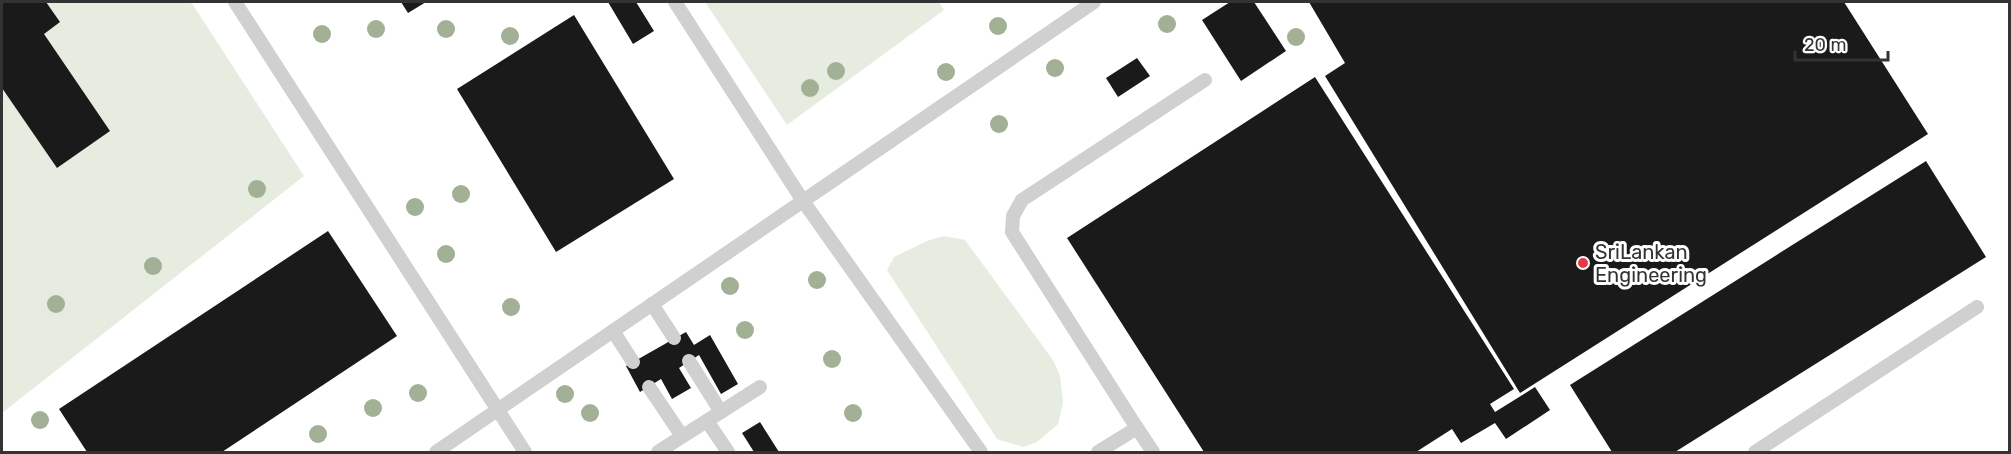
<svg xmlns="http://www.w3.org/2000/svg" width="2011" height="454" font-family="Rubik,sans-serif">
  <rect width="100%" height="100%" fill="#fff"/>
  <g fill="#e6ecdf">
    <path d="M2,2H191L304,176L2,413Z"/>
    <path d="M705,2H939L944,10L787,125Z"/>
    <path d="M944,236L965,240L1053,360L1060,376L1063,403L1058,424L1037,442L1023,447L997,439L887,270L894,257L927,241Z"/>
  </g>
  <g fill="#1a1a1a">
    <path d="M2,2H46L60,22L44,34L110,131L57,168L2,88Z"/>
    <path d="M401,2H426L408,13Z"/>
    <path d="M608,2H636L654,31L633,44Z"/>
    <path d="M1230,2H1254L1286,51L1241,81L1202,20Z"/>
    <path d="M1309,2H1844L1928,134L1520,393L1325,76L1345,63Z"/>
    <path d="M574,15L674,179L556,252L457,89Z"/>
    <path d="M1137,58L1150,76L1118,97L1106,78Z"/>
    <path d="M1315,77L1514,389L1490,404L1495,412L1535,387L1550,410L1506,439L1495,423L1461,443L1452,429L1416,452H1204L1067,238Z"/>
    <path d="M1926,161L1986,257L1675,452H1612L1570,385Z"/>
    <path d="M328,231L397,336L222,452H87L59,409Z"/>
    <path d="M686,332L694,345L710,335L738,384L721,394L699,355L679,368L691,388L672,399L661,379L640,392L626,366Z"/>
    <path d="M760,422L779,452H754L742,433Z"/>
  </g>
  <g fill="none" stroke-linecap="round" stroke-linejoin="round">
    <g stroke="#d0d0d0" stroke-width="14">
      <path d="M235,2L525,452"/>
      <path d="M675,2L803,201L981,452"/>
      <path d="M652,304L674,338"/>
      <path d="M613,331L633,362"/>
      <path d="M689,361L721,412"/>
      <path d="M649,387L682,436"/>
      <path d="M707,421L728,452"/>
      <path d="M1137,428L1153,452"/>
      <path d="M436,452L1094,2"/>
      <path d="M658,452L760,387"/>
      <path d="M1098,452L1137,428L1012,232L1013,216L1022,200L1205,80"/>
      <path d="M1755,452L1977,307"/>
    </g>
  </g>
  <g fill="#a2b095">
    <circle cx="1167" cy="24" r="9"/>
    <circle cx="998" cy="26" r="9"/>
    <circle cx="376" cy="29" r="9"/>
    <circle cx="446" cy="29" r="9"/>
    <circle cx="322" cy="34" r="9"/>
    <circle cx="510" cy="36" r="9"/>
    <circle cx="1296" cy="37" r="9"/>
    <circle cx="1055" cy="68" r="9"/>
    <circle cx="836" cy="71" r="9"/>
    <circle cx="946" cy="72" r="9"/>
    <circle cx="810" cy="88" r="9"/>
    <circle cx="999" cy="124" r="9"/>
    <circle cx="257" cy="189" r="9"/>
    <circle cx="461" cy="194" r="9"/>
    <circle cx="415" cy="207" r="9"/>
    <circle cx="446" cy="254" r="9"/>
    <circle cx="153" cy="266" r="9"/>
    <circle cx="817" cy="280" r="9"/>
    <circle cx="730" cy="286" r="9"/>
    <circle cx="56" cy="304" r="9"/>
    <circle cx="511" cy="307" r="9"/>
    <circle cx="745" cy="330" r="9"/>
    <circle cx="832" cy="359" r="9"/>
    <circle cx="418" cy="393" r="9"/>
    <circle cx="565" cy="394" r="9"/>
    <circle cx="373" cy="408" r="9"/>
    <circle cx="590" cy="413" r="9"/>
    <circle cx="853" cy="413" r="9"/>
    <circle cx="40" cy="420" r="9"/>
    <circle cx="318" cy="434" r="9"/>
  </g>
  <circle fill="#e63946" stroke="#fff" stroke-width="2" cx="1583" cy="263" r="6"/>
  <g text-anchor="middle" stroke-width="6" stroke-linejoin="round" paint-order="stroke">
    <g font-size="20" fill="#333" stroke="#fff" text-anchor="start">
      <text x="1595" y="259">SriLankan<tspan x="1595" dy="23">Engineering</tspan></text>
    </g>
  </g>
  <rect width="2011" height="454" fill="none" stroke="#333333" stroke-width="6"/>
  <path d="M1795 51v9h93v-9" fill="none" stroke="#333333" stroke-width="3"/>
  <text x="1804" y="51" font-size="18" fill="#333333" stroke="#ffffff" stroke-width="4.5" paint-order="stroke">20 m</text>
</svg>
